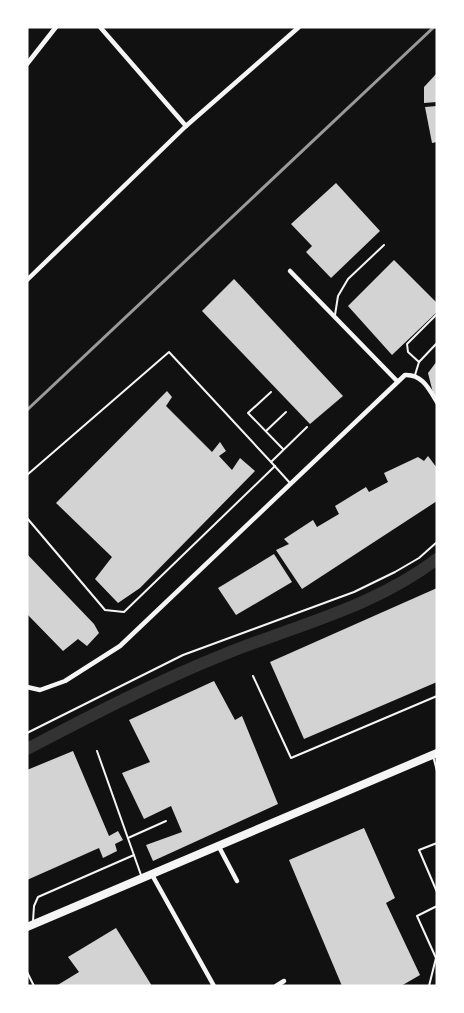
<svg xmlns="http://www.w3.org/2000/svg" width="464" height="1013" font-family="Mulish,sans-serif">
  <rect width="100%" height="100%" fill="#111"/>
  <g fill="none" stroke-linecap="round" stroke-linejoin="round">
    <path stroke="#333" stroke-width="12" d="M27,749C92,715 157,681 225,654C297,625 374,607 437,559"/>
  </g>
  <g fill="#d3d3d3">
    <path d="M437,73V102L424,103V87Z"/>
    <path d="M437,106V142L432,143L425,107Z"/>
    <path d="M336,183L380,231L331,278L306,252L312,246L291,224Z"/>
    <path d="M394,260L437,303V312L392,355L348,306Z"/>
    <path d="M234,279L343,396L310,424L202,311Z"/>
    <path d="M437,361V399L434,397L428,373Z"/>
    <path d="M167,391L172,397L166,406L212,452L220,442L226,451L219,456L232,470L240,458L255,471L140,588L118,603L95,579L112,557L56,503Z"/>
    <path d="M428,456L437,468V501L302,589L276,550L289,544L284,539L313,520L317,527L339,514L335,506L366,487L369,492L388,482L384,473L418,457L424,461Z"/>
    <path d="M27,554L94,624L99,633L87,646L78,639L63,651L27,614Z"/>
    <path d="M274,554L292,582L236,615L218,588Z"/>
    <path d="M437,588V682L304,739L270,662Z"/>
    <path d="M214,681L235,720L242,716L278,804L153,861L146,845L182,832L171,806L144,819L122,773L150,762L129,720Z"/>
    <path d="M73,751L109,836L118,831L123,840L115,844L117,851L103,858L99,848L27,880V770Z"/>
    <path d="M364,828L395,898L386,903L420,975L401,986H342L289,860Z"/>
    <path d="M116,928L152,986H56L79,972L68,957Z"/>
  </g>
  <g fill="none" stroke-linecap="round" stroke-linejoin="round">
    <path stroke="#f5f5f5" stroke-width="2" d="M27,733L183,655L354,592L395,572L419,558L437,542"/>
    <g stroke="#f5f5f5" stroke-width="2">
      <path d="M335,315L338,296L348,279L384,245"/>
      <path d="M419,362L408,352L407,344L437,314"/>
      <path d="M415,375L419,362L437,343"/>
      <path d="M271,392L248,413L283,449"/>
      <path d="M266,431L286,412"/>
      <path d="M27,475L169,352L271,462"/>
      <path d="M290,483L271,462L307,427"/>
      <path d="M27,518L105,610L124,612L275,466"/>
      <path d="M253,676L291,758L437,696"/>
      <path d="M97,751L141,875"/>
      <path d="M433,756L437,771"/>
      <path d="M128,838L166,821"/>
      <path d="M437,843L419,850L437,892"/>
      <path d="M33,921L34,906L38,897L134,855"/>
      <path d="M27,972L34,986"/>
      <path d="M429,986L436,958L417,916L437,906"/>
    </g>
    <g stroke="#f5f5f5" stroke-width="4.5">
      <path d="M100,27L186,126"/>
      <path d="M27,64L56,27"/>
      <path d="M290,271L397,381"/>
      <path d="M27,280L186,126L299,27"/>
      <path d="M27,687L40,690L65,681L120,646L405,375C422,374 429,389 437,402"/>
      <path d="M218,845L237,881"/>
      <path d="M151,873L214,986"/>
      <path d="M276,986L284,981"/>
    </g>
    <path stroke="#f5f5f5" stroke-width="8" d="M27,927L437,753"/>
    <path stroke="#9a9a9a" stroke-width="3" d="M27,410L434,27"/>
  </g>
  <rect width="464" height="1013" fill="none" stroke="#ffffff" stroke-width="57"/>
</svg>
